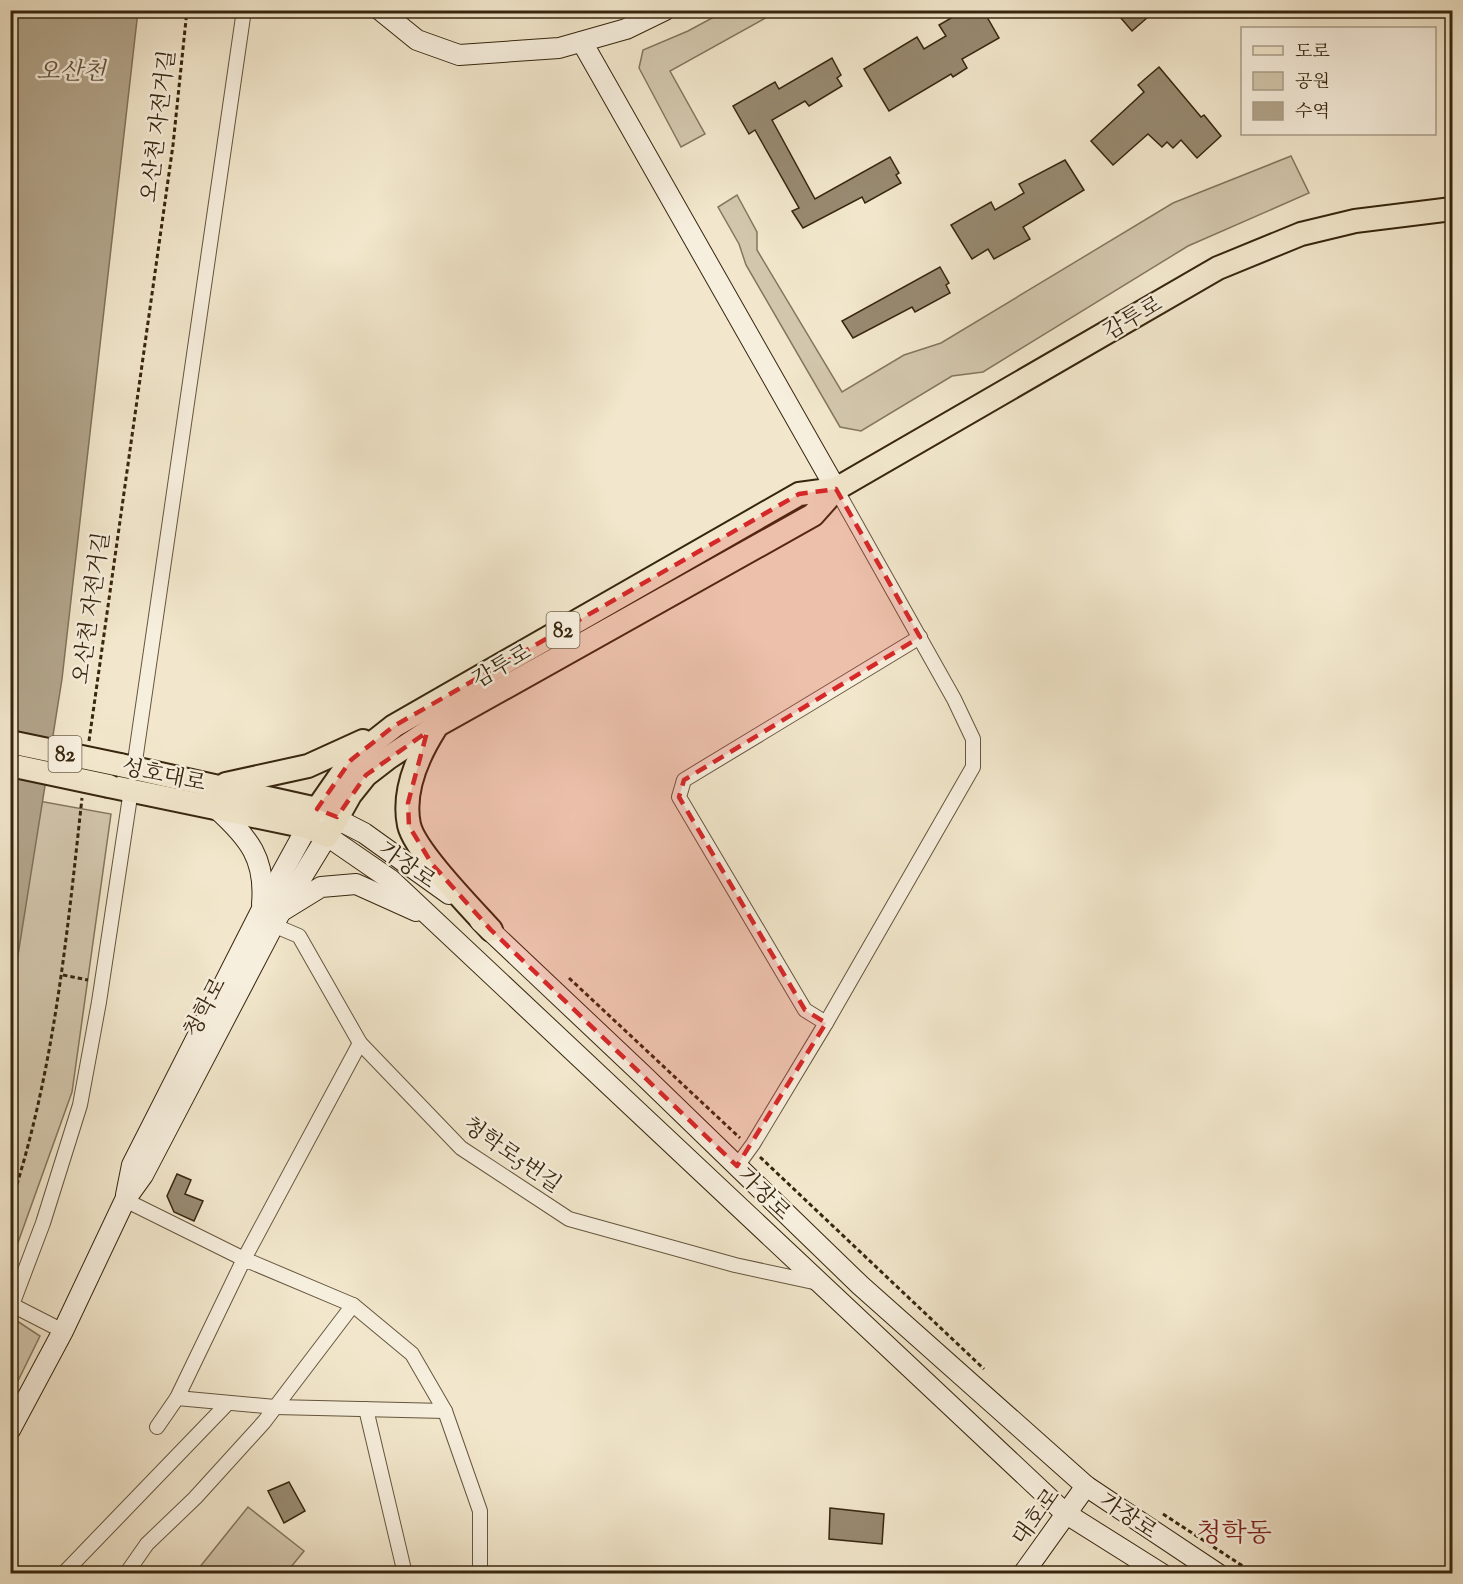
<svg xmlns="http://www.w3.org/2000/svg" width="1463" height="1584" font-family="'Sorts Mill Goudy','Noto Serif KR',serif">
  <rect width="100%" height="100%" fill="#f2e7cc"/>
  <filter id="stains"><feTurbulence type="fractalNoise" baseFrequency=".00333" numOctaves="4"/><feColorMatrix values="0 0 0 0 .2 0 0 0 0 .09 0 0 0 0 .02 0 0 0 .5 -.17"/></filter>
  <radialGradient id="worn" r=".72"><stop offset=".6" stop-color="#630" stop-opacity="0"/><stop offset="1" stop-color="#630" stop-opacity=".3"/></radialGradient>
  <g fill="#d2c6ac" stroke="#84765d" stroke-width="1.5">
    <path d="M725,11H778L670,71L705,134L681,147L639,68L643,50L688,31Z"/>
    <path d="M1291,156L1309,193L1188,246L983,372L952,376L861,431L840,427L746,265L739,244L718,207L737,195L757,232V250L842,392L904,355L941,343L1173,203Z"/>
    <path d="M11,796L111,814L72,1092L11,1262Z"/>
    <path d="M11,1317L40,1336L11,1395Z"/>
    <path d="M248,1507L304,1551L286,1573H195Z"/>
  </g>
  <path fill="#b2a58b" stroke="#817259" stroke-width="1.5" d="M18,11H138L62,679L11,999L10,81Z"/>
  <g fill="#988a71" stroke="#37260e" stroke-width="1.5">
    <path d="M965,10H983L999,38L962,59L967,68L953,77L951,74L889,111L864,69L917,37L924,49L946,36L939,25Z"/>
    <path d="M1114,10H1156L1132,31Z"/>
    <path d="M832,58L841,75L837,78L842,86L809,106L805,101L772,120L815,199L890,157L899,173L896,175L901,183L865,203L862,197L803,228L792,211L799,208L755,130L749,134L733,106L775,82L779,89Z"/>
    <path d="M1159,67L1201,117L1204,115L1221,136L1197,158L1181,140L1173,148L1167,142L1162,147L1148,134L1113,165L1091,141L1144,92L1138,85Z"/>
    <path d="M1065,160L1084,190L1023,227L1030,239L994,259L988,249L972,259L951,225L991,202L995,210L1024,193L1019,184Z"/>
    <path d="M940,267L949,283L946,285L950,293L915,312L912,307L853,338L842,321Z"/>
    <path d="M177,1174L191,1180L185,1194L203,1201L194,1221L174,1212L167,1196Z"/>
    <path d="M289,1482L305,1511L284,1523L268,1491Z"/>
    <path d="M830,1508L884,1514L882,1544L829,1539Z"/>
  </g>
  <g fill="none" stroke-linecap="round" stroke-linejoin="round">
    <g stroke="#66563e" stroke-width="16">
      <g id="street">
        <path d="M134,768L244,10"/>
        <path d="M273,925L299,936L360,1043L461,1148L569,1219L735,1265L818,1283"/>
        <path d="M826,1023L805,1010L679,797L684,780L920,637"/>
        <path d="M737,1166L753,1144L826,1023L973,767V739L954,699L836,489"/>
        <path d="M125,1200L244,1259L360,1043"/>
        <path d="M63,1331L12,1305L43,1223L80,1105L99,1002L131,790"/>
        <path d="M177,1398L275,1407L445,1411"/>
        <path d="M366,1409L405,1574"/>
        <path d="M157,1427L177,1398L244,1259L353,1305L412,1354L445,1411L480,1511V1574"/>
        <path d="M63,1574L227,1404"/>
        <path d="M126,1574L147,1544L195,1498L264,1422L353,1305"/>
      </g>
    </g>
    <g stroke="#37260e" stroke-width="22">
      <g id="secondary">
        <path d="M380,10L417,40L459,55L559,48L626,29L665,10"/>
        <path d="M582,42L836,489"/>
        <path d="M217,809C249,838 266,859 262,904"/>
        <path d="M282,911L321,887L356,884L416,911"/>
        <path d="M480,921L643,1075L860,1285L1086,1486L1218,1574"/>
        <path d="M126,1195L132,1165L261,911L317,809L364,833L449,894"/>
        <path d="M10,1430L63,1331L125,1200L143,1175L280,913L327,836L391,880L1065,1513L1162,1574"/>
        <path d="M1023,1574L1086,1486"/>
      </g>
    </g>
    <g stroke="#37260e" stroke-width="26">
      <g id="primary">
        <path d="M435,729C418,756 402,791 409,825C415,851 471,908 491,930"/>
        <path d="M120,765L317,809L351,760L394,726L799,494L836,489"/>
        <path d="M226,784L308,766L363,741"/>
        <path d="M109,786L307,827L327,836L350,795L366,775L388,758L438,725L813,515L836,489L1218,268L1301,234L1355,221L1452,209"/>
      </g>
    </g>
    <g stroke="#37260e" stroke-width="3" stroke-dasharray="4.5 3" stroke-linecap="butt">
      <path d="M89,741L173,145L187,10"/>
      <path d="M63,975L88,980"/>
      <path d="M569,978L740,1138"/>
      <path d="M760,1157L984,1369"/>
      <path d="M10,1206C54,1074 67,935 82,798"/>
      <path d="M1163,1514L1255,1574"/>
    </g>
    <use href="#street" stroke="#f7efde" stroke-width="14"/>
    <use href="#secondary" stroke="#f7efde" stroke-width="20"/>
    <use href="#primary" stroke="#f2e7cc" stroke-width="22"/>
    <g stroke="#37260e" stroke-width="26" stroke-linecap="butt">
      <g id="primary-bridge">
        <path d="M10,742L120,765"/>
        <path d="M10,765L109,786"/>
      </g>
    </g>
    <use href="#primary-bridge" stroke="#f2e7cc" stroke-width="22"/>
  </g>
  <path fill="#d62828" fill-opacity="0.2" stroke="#d62828" stroke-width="4.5" stroke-dasharray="12 8" stroke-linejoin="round" d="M836,489L920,637L684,780L679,797L805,1010L826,1023L737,1166L491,930L432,864L409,826L408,803L427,732L366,775L337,817L317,809L351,760L394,726L799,494Z"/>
  <g text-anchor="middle" stroke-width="5" stroke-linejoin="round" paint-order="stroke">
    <g fill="#f7efde" stroke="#71624c" stroke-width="1.5">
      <rect x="546.5" y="612" width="33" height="36" rx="4.5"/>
      <rect x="48.5" y="736" width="33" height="36" rx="4.5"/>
    </g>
    <g font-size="21" font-weight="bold" fill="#37260e">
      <text x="563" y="637">82</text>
      <text x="65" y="761">82</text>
    </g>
    <g font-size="22" fill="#37260e" stroke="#f7efde">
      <text transform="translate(157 126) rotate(-83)" y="8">오산천 자전거길</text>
      <text transform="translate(1132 317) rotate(-30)" y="8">감투로</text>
      <text transform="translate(90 608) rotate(-82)" y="8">오산천 자전거길</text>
      <text transform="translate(501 665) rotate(-30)" y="8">감투로</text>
      <text transform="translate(164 774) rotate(12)" y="8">성호대로</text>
      <text transform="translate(408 864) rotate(35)" y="8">가장로</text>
      <text transform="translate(204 1007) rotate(-62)" y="8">청학로</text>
      <text transform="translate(513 1154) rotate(35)" y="8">청학로5번길</text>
      <text transform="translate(765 1193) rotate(44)" y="8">가장로</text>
      <text transform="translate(1129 1515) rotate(34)" y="8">가장로</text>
      <text transform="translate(1035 1516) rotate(-54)" y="8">대호로</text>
    </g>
    <g font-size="24" font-style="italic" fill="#62523a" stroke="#f7efde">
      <text x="71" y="79">오산천</text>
    </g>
    <g font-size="26" fill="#7a1f14" stroke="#f7efde">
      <text x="1234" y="1541">청학동</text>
    </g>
  </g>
  <rect width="1463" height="1584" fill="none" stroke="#f2e7cc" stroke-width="36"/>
  <rect x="12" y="12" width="1439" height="1560" fill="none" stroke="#37260e" stroke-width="3"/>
  <rect x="18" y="18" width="1427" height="1548" fill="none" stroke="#37260e" stroke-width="1.5"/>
  <rect x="1241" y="27" width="195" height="108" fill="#f7efde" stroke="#aa9f8b" stroke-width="1.5"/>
  <rect x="1253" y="46" width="30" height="9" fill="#f2e7cc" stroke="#aa9f8b" stroke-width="1.5"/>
  <text x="1295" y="57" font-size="18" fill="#37260e">도로</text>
  <rect x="1253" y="72" width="30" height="18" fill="#d2c6ac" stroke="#aa9f8b" stroke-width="1.5"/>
  <text x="1295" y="87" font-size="18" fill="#37260e">공원</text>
  <rect x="1253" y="102" width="30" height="18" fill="#b2a58b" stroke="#aa9f8b" stroke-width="1.5"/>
  <text x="1295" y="117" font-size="18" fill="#37260e">수역</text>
  <rect width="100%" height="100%" filter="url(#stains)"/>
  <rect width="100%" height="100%" fill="url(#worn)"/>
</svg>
